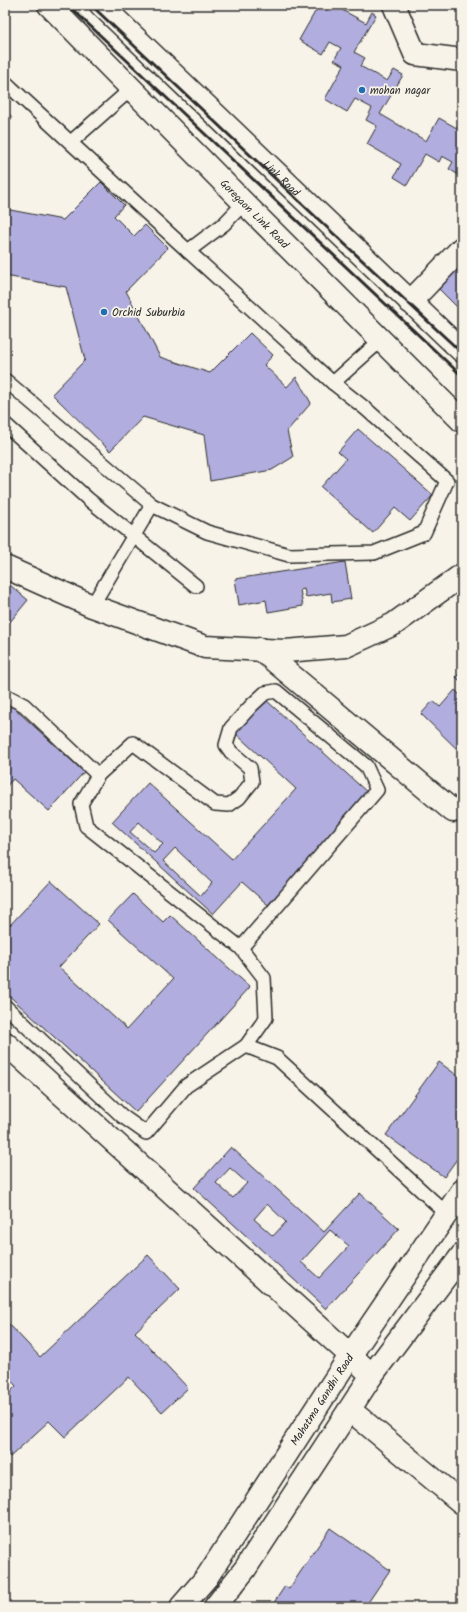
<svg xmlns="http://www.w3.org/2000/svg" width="467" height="1612" font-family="Kalam,sans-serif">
  <rect width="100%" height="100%" fill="#f7f3e8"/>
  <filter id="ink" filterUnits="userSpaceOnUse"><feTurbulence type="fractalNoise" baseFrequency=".025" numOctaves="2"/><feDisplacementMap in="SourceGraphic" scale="8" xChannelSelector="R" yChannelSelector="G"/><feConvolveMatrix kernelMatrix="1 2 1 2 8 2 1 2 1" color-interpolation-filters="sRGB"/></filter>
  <g filter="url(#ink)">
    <g fill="#b1aedf" stroke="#2b2b2b" fill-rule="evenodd">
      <path d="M319,5H333L366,23L372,12L376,15L354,52L365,58L360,66L387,81L394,70L403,75L380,114L426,141L439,118L462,131V177L449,169L453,162L442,156L439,162L425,154L407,185L394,177L401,164L367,144L377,126L366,120L372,108L355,99L347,112L325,99L344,65L334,60L341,48L330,42L323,54L299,40Z"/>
      <path d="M5,108L12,118L5,125Z"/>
      <path d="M101,182L124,205L114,216L134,236L145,225L168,248L126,291L160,357L210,373L250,333L273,355L264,365L287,387L296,377L311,403L287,431L293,457L272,470L210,481L204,435L143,417L110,451L52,394L85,360L66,287L5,276V209L63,220Z"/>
      <path d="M462,258V312L434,284Z"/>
      <path d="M358,429L433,495L410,521L395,508L373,533L321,487L346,459L338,452Z"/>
      <path d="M345,562L351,599L332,602L331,593L306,597L304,589L300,590L303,606L268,612L266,600L239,605L235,579Z"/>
      <path d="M5,581L28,600L5,628Z"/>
      <path d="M462,671V683L456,677Z"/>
      <path d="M455,690L462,697V754L421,714L433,701L440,707Z"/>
      <path d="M266,700L369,794L268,905L242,882L213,914L112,822L148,783L232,859L296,789L235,733ZM139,822L163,844L154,853L130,832ZM175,848L212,883L201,896L163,861Z"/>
      <path d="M12,706L84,772L49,811L13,779L5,788V713Z"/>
      <path d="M51,881L99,924L59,967L127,1029L173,979L108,920L133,894L163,922L170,915L250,987L136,1112L5,992V921L10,925Z"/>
      <path d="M439,1062L462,1079V1152L444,1177L386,1135Z"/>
      <path d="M231,1147L324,1232L360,1193L399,1229L326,1309L194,1188ZM230,1168L247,1183L233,1198L216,1183ZM267,1204L286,1222L273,1236L254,1219ZM330,1230L349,1246L319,1278L301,1262Z"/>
      <path d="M148,1255L180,1289L135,1332L188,1388L162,1412L129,1377L65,1437L49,1421L10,1457L5,1451V1397L16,1386L5,1374V1327L9,1324L40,1357Z"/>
      <path d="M330,1528L390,1570L365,1607H278L273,1604L285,1586L289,1589Z"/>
    </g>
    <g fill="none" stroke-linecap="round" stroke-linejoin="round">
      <g stroke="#2b2b2b" stroke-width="16">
        <g id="service">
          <path d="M5,82L188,251L224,224L244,203"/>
          <path d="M71,142L131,89"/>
          <path d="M5,380L152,505L207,532L289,555L374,553L424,533L447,481L366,409L333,383L188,251"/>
          <path d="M333,383L381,340"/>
          <path d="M5,424L88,499L196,586"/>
          <path d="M92,606L152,505"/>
          <path d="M5,695L24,705L98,775L81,804L86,826L241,948L264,978L266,1018L246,1046L186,1086L146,1133L122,1116L5,1006"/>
          <path d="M98,775L133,743L215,804L229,805L239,798L252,782L250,768L231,752L226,745L231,728L252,705L265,693L276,691L366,766L377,790L241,948"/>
          <path d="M246,1046L277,1058L447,1214"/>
        </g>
      </g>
      <g stroke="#2b2b2b" stroke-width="25">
        <g id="minor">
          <path d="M394,5L415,54L462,60"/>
          <path d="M410,302L462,248"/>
          <path d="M5,567L92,606L205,647L285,651L346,646L394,624L462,575"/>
          <path d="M260,649L453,811"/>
          <path d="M5,1043L372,1375"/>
          <path d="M350,1410L462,1503"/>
        </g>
      </g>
      <g stroke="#2b2b2b" stroke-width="25">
        <g id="secondary">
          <path id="s1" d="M181,1607L207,1577L350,1356L462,1191"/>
          <path d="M215,1607L245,1569L372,1375L462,1255"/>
        </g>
      </g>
      <g stroke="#2b2b2b" stroke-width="25">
        <g id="primary">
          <path id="s2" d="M49,5L244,203L462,421"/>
          <path id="s3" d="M101,5L462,351"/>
        </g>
      </g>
      <use href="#service" stroke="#f7f3e8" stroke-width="13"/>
      <use href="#minor" stroke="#f7f3e8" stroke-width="22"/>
      <use href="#secondary" stroke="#f7f3e8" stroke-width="22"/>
      <use href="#primary" stroke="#f7f3e8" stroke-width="22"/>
      <g stroke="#2b2b2b" stroke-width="3">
        <path d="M68,5L462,376"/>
        <path d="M91,5L335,235L462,353"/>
      </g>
    </g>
  </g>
  <g fill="#1f6fb2" stroke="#f7f3e8" stroke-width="1.5">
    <circle cx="362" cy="90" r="4"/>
    <circle cx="104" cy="312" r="4"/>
  </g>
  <g text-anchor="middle" stroke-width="3.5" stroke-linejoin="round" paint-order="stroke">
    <g font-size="11" fill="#2b2b2b" stroke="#f7f3e8" text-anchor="start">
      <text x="370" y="94">mohan nagar</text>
      <text x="112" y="316">Orchid Suburbia</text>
    </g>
    <g font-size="11" fill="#2b2b2b" stroke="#f7f3e8">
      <text dy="4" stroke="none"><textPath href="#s3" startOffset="250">Link Road</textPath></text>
      <text dy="4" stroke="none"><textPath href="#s2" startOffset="293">Goregaon Link Road</textPath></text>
      <text dy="4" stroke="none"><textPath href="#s1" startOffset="251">Mahatma Gandhi Road</textPath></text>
    </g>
  </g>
  <rect width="467" height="1612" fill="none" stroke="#f7f3e8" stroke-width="20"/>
  <rect x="10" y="10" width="447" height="1592" fill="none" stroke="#2b2b2b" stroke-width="1.5" filter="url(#ink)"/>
</svg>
